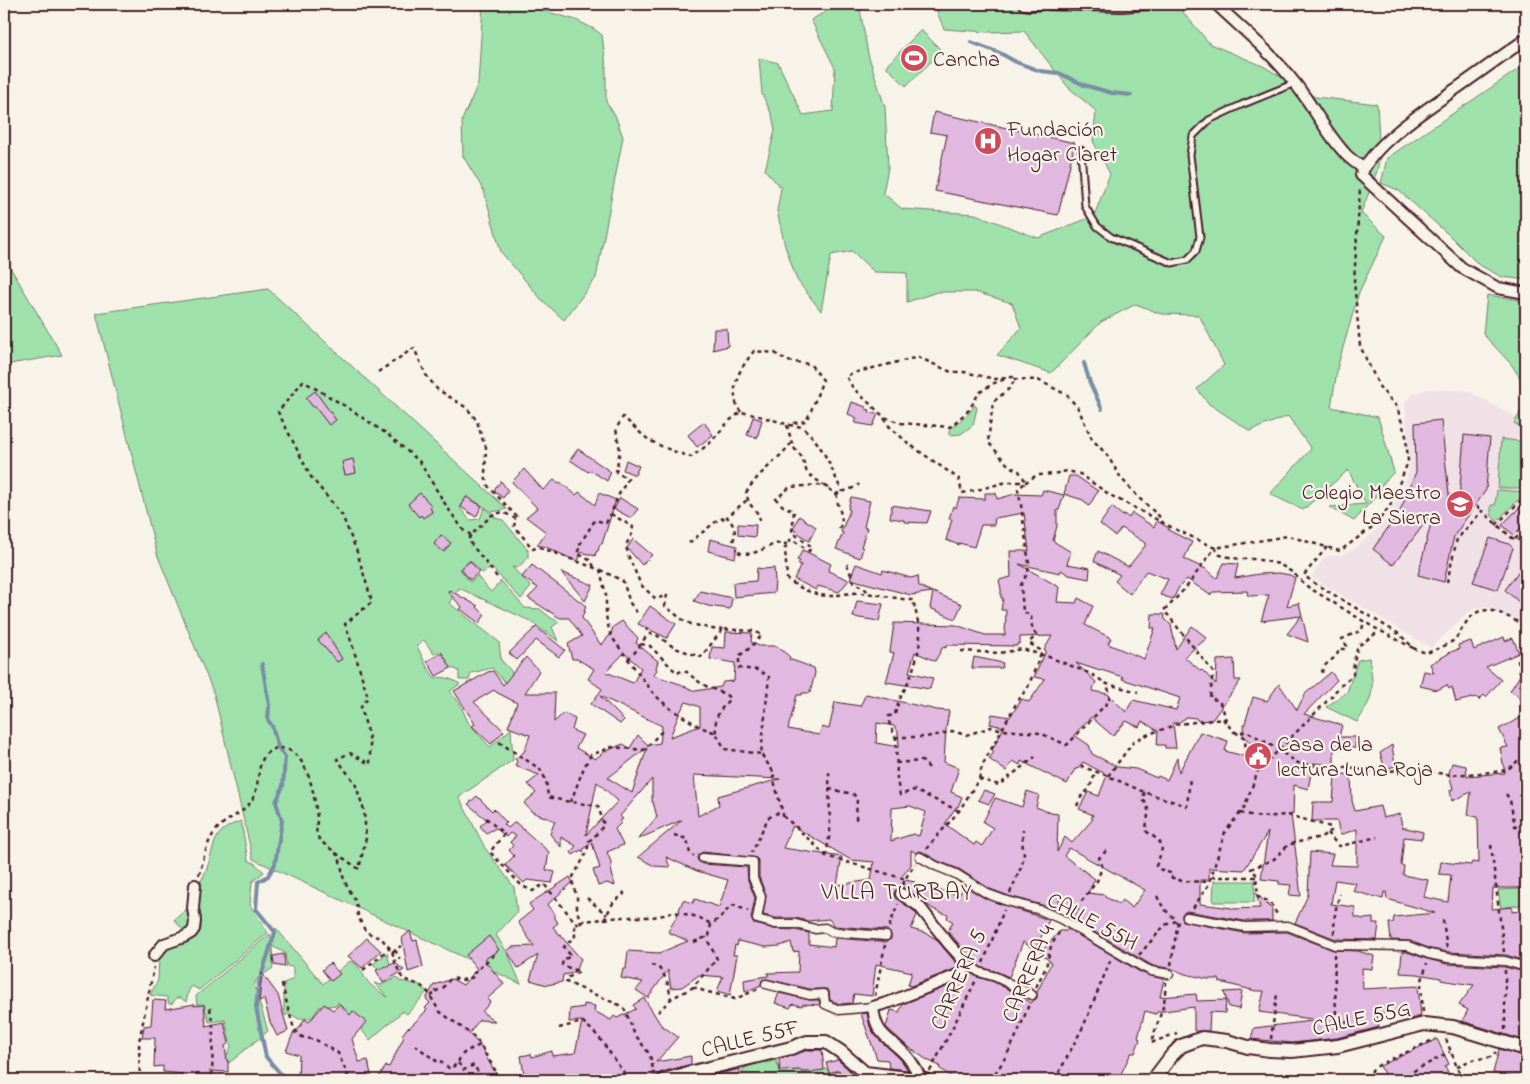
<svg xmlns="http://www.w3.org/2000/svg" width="1530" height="1084" font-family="'Indie Flower',sans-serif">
  <rect width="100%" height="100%" fill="#f7f3e8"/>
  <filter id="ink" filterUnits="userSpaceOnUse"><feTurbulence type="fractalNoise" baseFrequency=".02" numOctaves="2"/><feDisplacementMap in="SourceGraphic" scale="10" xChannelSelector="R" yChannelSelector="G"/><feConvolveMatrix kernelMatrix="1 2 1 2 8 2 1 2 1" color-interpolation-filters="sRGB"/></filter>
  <g filter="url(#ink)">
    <path fill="#f0e1e6" d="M1430,389L1469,391L1526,423V626L1486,607L1474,609L1468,612L1431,648L1311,577L1325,556L1341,555L1356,548L1384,523L1404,485L1410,466L1405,402L1412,394Z"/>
    <g fill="#9fe1ab" stroke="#74806b">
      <path d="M483,4H520L576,20L594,29L602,35L606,66V102L615,115L623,137L596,278L564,320L541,299L501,252L484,191L463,156L462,120L478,84Z"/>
      <path d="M839,4H859L868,54L885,107L888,168L883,193L902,209L975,214L1038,238L1094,216L1110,174L1093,141L1096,111L1068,87L1024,31L988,32L944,29L936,9L1008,4H1176L1210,44L1263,66L1315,97L1377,104L1380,157L1377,171L1361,213L1386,236L1359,292L1338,365L1331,407L1378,417L1394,472L1375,492L1383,488L1354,521L1329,507L1366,504L1348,470L1303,510L1270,494L1311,449L1288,416L1250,431L1209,404L1197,389L1224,365L1199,315L1161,314L1136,304L1101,322L1051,373L997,355L1021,328L1012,303L975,292H937L907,302V273L874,272L852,251L831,255L821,311L797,280L785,246L777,211L781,188L765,170L775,130L772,115L762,94L759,58L778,63L803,115L833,111L835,68L811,20Z"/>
      <path d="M921,30L942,51L906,86L886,66Z"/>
      <path d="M1526,64V280L1502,277L1479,265L1449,235L1398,190L1381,183L1387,158Z"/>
      <path d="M4,257L62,355L4,365Z"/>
      <path d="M268,289L507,509L492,512L467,496L460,508L470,520L480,519L484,508L494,515L495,518L503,520L528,550V558L517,568L512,567L531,587L521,599L492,568L482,573L470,560L460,569L470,582L477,576L491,592L501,581L525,608L540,609L551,618L559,622L552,627L558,641L530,621L459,588L449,603L499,642L501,660L512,672V680L506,683L492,668L471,673L469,680H459V671L450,667L441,651L434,654L424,640L417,646L427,667L435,678C444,676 452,679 460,684L450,691L460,704L468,722L490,747L511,729L513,760L459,797L485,848L514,887L517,912L496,935L508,954L521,984L253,859L214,694L157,554L96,313Z"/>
      <path d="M1487,295L1526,301V387L1511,364L1483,334Z"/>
      <path d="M1526,403V430L1514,423Z"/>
      <path d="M975,405L977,408L973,425L961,434L949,435V430L970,412Z"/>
      <path d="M1501,439L1526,442V488H1498Z"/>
      <path d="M1497,490L1526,492L1497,521L1491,515V505H1495Z"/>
      <path d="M1369,658C1374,688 1375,696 1357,722L1326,707L1347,692L1358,660Z"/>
      <path d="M241,821L248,860L254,863L264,872L252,882L250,905L268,933L199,990L192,986L189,990L186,1002L181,998H176L173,1003L169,1004L167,997L150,995L158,980L159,957C171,943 187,944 200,932C201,927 202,922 201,917C199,907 197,896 199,886C201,880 205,874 207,868C216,842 212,831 241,821Z"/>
      <path d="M1523,880L1526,881V896L1520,905L1501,908L1498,890L1522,889Z"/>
      <path d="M1214,881H1255L1254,902H1213Z"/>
      <path d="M189,907L193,922L186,933L174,920Z"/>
      <path d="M276,928L323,984L350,961C359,964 361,972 366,979C371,987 380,992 388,997L374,983L381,985L392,980L396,977L400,981L420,985L427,992L407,1014L403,1011L370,1040L338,1002L337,1005L319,1007L312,1018L299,1019L289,1013L286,1016L284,1012V983L293,979V967L287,966L285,953L272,946L273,968L258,978L254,985L268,1031L229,1063L226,1057L231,1047L225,1020L209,1022L204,1004H197L196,996L270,934L272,941Z"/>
      <path d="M387,953L390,965L380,971L373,964Z"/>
      <path d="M764,1059L766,1063L776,1060L780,1071L799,1070L802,1072L828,1069L829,1073L839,1070L842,1080H741L743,1069Z"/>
    </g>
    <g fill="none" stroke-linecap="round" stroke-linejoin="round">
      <g stroke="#788da5" stroke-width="4">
        <path d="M971,42L1000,53L1016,62L1040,71L1059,73L1084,85L1112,93L1131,95"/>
        <path d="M1084,363L1090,383L1102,409"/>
        <path d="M262,664L269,705L268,720L272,726L278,747L285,757L283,786L276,802L282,821L275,864L268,876L258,882L256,909L275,932L259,983L256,1007L266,1057L286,1080"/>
      </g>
    </g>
    <g fill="#e0b8e0" stroke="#4a1f2b" fill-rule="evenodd">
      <path d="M934,112L1075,143L1058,215L935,191L947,135L930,132Z"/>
      <path d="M714,329H727L728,346L713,350Z"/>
      <path d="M315,391L336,420L329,425L315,407H313L306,398Z"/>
      <path d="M852,402L866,407L865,409L870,410L869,412L878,414L873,426L855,423L857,418L848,414Z"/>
      <path d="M753,417L762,420L757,438L747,435Z"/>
      <path d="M1441,420L1451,513H1458L1464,435L1490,438L1486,490L1454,536L1444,582L1418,575L1434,511L1393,565L1373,549L1400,511L1416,472L1415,423Z"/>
      <path d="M704,422L713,435L697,447L688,435Z"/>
      <path d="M578,449L611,472L607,481L590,470L588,472L570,460Z"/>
      <path d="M353,459L356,473L345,475L342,462Z"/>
      <path d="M626,460L639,466L635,475L623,470Z"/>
      <path d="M524,469L543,490L554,480L559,484L560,482L576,495L579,492L595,505L599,493L616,500L602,544H600L598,551L596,552L595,556L581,552L578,562L546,547L537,545L546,532L526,517L537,508L512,482Z"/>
      <path d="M1069,476H1076L1098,491L1089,506L1083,500L1064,494Z"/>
      <path d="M501,481L508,491L503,498L495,492V488Z"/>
      <path d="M1043,490L1064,495L1059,510H1057V526L1053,541L1071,552L1067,564L1090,568L1089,579L1069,575L1061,570L1060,573L1019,564L1059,587L1057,602L1076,603L1078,598L1093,606L1085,625L1111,638L1108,644L1144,659L1155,628H1151L1152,614H1164L1165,619L1171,625L1176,649L1192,626L1207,638L1184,657L1201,671L1202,670L1216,684L1217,660L1234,659L1235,680H1241L1212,720L1198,721L1196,718L1187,717L1178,723H1173L1176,748H1165V745H1157L1158,731L1142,721L1139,727L1126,721L1113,736L1091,717L1074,735L1089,745L1092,754L1118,767L1136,769L1157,778L1158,776L1167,780L1177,758L1179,772L1200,732L1228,741L1225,751L1266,762L1242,733L1253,697L1267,701L1279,684L1297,710L1305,694L1331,672L1337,680L1304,714L1342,725L1339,737H1356L1355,748L1334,749V765L1313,763L1308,789L1294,785L1293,814H1291L1301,896L1289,895L1291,885L1279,884V881L1261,879L1268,832L1244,870L1209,868V880H1200V904L1232,908V909L1260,908L1256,893L1272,909V921H1245L1187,911L1182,914V918L1183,921L1244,933L1287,932L1333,950L1358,951L1374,956L1372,969L1362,968L1363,989L1418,986L1421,1016L1407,1020L1406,1012L1379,1013V1015H1377L1379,1027L1337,1038L1292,1043L1251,1039L1254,1028L1312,1021V1019L1259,1012L1264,991H1256L1220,982L1219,979H1208L1185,974L1170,968L1153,966L1074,920L1075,918L1073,917L1079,910L1059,900L1054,910L1042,905L1009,896L990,889L959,869L938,861L923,852L919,851L916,853L911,850V865L900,879L915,882L914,884L927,885L926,887L959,895L963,888H968L986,899L1049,920L1035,950L1023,942L1009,977L998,972L981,967L972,960L948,931L953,922L947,918L948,915L933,909L905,888L897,887L898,888L894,893L895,897L914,911L917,915L911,929L926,933L936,939L958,965L957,968L911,986L908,985L912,972L876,964L872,996L854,994L852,1003L840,1004L830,1000L829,991L826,989H810L767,979L762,980L761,985L745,992L744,980L768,976V973L798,972L799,951L793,952L791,942L780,946L765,947L738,941L737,946L735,945L733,955H737L730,995L717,991L723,977L699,975L682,987L671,988L668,970L648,998L636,990L643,982L621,978L623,969H626L628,951L659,953L688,941L668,932L680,910H679L683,900L693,903L695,899L719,907L728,880L697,871L666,857L670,867L654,866L638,857L682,820L638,839L657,817L653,802H652V779L620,816L623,819L620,821L621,823L615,829L623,845L607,852L611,862V869L615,886L607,883L598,886L593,870L600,868L592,843L584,848L583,852L581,850L573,855L571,852L576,846L561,837V847L550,834L555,821L532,812L524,803L536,793L528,784L539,775L515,766L517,761L515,759L524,752L530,735L508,727L517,703L496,692L494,690L474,702L504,731L491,744L472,726L475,724L454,691L488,672L493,671L503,685L526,657L539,671L525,693H555L554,722L564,713L575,719L572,730L583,735L576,748L595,759L604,752L623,744L630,748L638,735L648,745L660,743L662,726L600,696L624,720L620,724L591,704L602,689L588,679L594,669L577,659H572L568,644L582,636L569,618H560L528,598L538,588L522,577L526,572L532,565L586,606L582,618L601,645L611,634L613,627L622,621L638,638L636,643L658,661L656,668L657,670L653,675L677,683L695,691L721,687L723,682L734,681L735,663L710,659L712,647L725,648L726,632L752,633L751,642L759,646H777L790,657L789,659L814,668L815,673L810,693H802V695H797L788,729L819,735L822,727L829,729L835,702L860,706L866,694L937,710L949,711L946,729L944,762L959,768L951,792L962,797L958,807H956L945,824L974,845L976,842L982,846L993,828L983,822L995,798L1022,807L1027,791L1039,795L1036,807L1051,813L1058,814L1057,852L1065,837L1072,843L1093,819L1091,818L1093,815L1079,809L1088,792L1099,796L1107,775L1083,762L1077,769H1075L1067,784L1021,761L1020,765L1013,761L1006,771L989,759L994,752L992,750L1004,727L990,724L992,714L1010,717L1022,699L1029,702L1045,679L1034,677L1046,651L1044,650L1052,636L1020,637V643L1017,644V646L946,645V648L943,647L935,661L915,652L909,672L933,678L930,689L886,682L894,653L890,652L894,623L956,625L985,635H1005L1006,610H1001L1003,598H1001V589L999,580L1011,577L1010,551H1029L1024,513L995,518L994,525H981L974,547L959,543V545L946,540L952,519H949L953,506L956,508L959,498L985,499V493H996L997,499L1015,494L1041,495ZM624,653L641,668L633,683L606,672ZM1076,663L1100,671L1101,670L1123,677L1122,679L1180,698L1176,710L1133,700L1126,712L1108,694L1092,691L1096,682ZM686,702L700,707V726L670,737L680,712ZM877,723L894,726L898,732L899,747L876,743ZM647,748L632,793L608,778L640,753ZM694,775L780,779L718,796L719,805L698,816ZM597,782L618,801L586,835ZM910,806L926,812L919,836L913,834L891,841L892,808ZM793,826L851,860L874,862L871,880L837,885L842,857L783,848ZM1069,848L1145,890L1132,908L1122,900L1119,904L1105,897V895L1088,893L1095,879L1064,856ZM703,852L756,858L759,862V877L766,895L763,915L776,918H796L808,921L829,919L834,926L887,930L891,934V939L886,942L835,938L834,947L809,944V933L795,930L774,929L755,924L753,923L751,918L755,898L748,880L747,867L702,864L698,861L697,858L699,854Z"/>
      <path d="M420,493L432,506L430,507L432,512L423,518L421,515L419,517L408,504Z"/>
      <path d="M466,497L482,506L476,517L461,507Z"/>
      <path d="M851,497L870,501L864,527L867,528L861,547L863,548L860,558L836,549L843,533L841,532L850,510L848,509Z"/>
      <path d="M620,498L638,509L631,518L614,509Z"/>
      <path d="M1526,501V523L1514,535L1502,525Z"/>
      <path d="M892,505L931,511L927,523L904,522V520L890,518Z"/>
      <path d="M1112,507L1123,516L1124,514L1129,518L1132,513L1154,527L1157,521L1169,528L1168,530L1192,542L1184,559L1206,569L1217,578L1224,563L1238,564L1235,578L1259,574L1279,573L1290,575L1295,578L1287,606L1299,603L1308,642L1287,634L1301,616L1261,621L1269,595L1248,596L1247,591L1213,592L1210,595L1187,579L1179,587L1173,599L1160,595L1168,579L1146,571L1130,594L1115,581L1120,575L1094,561L1098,551L1127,566H1129L1145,546V543L1122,528L1115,536L1100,524Z"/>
      <path d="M799,516L816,527L809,541L793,529Z"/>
      <path d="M738,524L756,525L755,537L738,535Z"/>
      <path d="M441,535L451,543L444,552L434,544Z"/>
      <path d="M1490,538L1509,544L1513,548L1498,590L1473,582Z"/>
      <path d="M633,539L652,555L642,565L627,548Z"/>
      <path d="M710,539L737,546L735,558L708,551Z"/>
      <path d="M803,550L831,564L828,571L849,580L839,592L818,586L816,590L794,579L801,565L798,564L800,561L797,560Z"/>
      <path d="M470,561L479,572L470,580L461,569Z"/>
      <path d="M1526,561V594L1519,602L1505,590Z"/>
      <path d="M856,564L882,573L883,570L911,578L918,576L919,586L932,592L911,595L850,579Z"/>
      <path d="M757,568L764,569L774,568L775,580L774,593L734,597L733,583L756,581Z"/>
      <path d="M561,572L593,585L585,601Z"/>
      <path d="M449,590L478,606L477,607L485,615L479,623L460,609L462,607L448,592Z"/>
      <path d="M700,591L732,598L730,609L708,606L694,601Z"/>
      <path d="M933,592L962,604L955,619L930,608Z"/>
      <path d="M857,601L883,604L879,621L853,617Z"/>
      <path d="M650,606L676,624L667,638L638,624Z"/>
      <path d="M536,627L565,650L559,657L536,640L517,660L509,653Z"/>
      <path d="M326,633L342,659L337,662L318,640Z"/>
      <path d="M1504,637L1505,641L1513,638L1519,653L1486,667L1501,680L1486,697L1484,695L1479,700L1476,697L1456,702L1452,687L1449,689L1447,685L1437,690L1420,686L1424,671L1434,673L1430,664L1448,654V653L1459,649L1458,645L1471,641L1474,650Z"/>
      <path d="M442,653L451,668L436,676L427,661Z"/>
      <path d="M974,657L1003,663L1002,668H972Z"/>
      <path d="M1526,666V708L1517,695L1510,691Z"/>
      <path d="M1526,715V844H1525L1523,872H1520V888H1493L1492,909L1512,907V912L1526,910V961L1506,955L1449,952L1431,949L1410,941L1391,940L1389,923H1393L1394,917L1435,913L1387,899L1386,892H1384L1383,899L1353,891L1356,883L1335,880L1331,904L1355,907V917L1364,919L1373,918V923H1379L1377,940L1336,939L1295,923L1308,895L1310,852L1333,854L1330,865L1357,866V829L1340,835L1337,821H1312L1313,802H1333L1335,776L1345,774L1351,775L1352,801L1355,811L1380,806L1383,818L1400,814L1402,827L1423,832L1422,839L1404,837L1401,865L1404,866L1403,875L1428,880L1424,897L1448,902L1451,875L1439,874L1441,862L1471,865L1472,862L1479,863L1478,817L1468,815L1471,792L1452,801L1450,790L1453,789L1449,773L1452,763L1466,766L1467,776L1505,773L1500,748L1508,747L1499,729Z"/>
      <path d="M1392,745L1395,766L1385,769L1380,753Z"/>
      <path d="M984,790L995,794L989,804L978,800Z"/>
      <path d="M477,796L492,811L494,809L507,823L504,824L508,828L515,822L549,852L546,870L555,872L552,883L527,880L524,883L505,865L514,856L509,850L513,846L510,842L516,836L510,833L506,837L496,828L486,833L480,826L487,820L468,804Z"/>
      <path d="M570,877L573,882L547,905L555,914V918L558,923L553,927L581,959L574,973L563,975L562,982L547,985L530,980L538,955L518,968L507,951L512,947L534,946L518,922L533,910L529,904Z"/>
      <path d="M1068,929L1140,972L1150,976L1164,979L1160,997L1196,994L1197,1001L1226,1000L1225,1013L1210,1012L1209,1031H1194V1007L1157,1012L1156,1014L1145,1011L1138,1038L1140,1039L1135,1053H1131L1118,1080H956L939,1068L940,1066L927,1060L907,1046L886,1027L891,1010L899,1012L903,1004L966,979L970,973L977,977L994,982L1021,996L1031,1003L1037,998V992L1047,972H1046L1052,963L1040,953L1060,931H1066Z"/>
      <path d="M410,931L413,941L417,940L423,967L408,972L402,938Z"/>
      <path d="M489,936L499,950L485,959L486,961H485L504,984L487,999L490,1002L482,1012L495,1021L479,1020L469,1034L483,1048L485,1055L498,1077L473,1080H377L386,1066L389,1067L404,1037L402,1035L408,1027L409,1028L427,1010L425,1008L430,1003L426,999L434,985L452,979L463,985L477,969L466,955Z"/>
      <path d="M367,938L381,951L362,968L348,956Z"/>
      <path d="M1402,952H1407L1427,959L1447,964L1504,967L1526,972V1041L1462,1021L1468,1010L1459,1005L1474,985L1446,981L1441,980V978L1417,974L1400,973Z"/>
      <path d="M284,954L285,967L274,965L273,956Z"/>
      <path d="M330,963L340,974L331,981L322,970Z"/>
      <path d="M395,963L404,970L383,983L376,970Z"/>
      <path d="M262,973L278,995L288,1031L277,1036L270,1022L264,999L259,1001Z"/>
      <path d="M1242,991L1239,1009L1229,1007L1224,992Z"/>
      <path d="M779,993L809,1000H819L820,1005L803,1004L802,1006L793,1004L790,1008L775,1003Z"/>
      <path d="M644,998L661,1025L678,1037L656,1062L691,1056V1064L662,1072L646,1080H525L521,1056L531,1054L532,1057L552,1051V1056L575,1053L582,1021L569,1022L570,1009L584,1007V1004L595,1006L594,1011L611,1020L614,1016L617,1018L636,1009L633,1005Z"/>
      <path d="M153,1000L166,1001L165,1009L195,1004L194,1006L204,1005L206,1026L224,1022L229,1043L225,1046L227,1061H228V1072L210,1071V1080H184V1074L163,1072V1066L154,1067L155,1038H142L144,1026L151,1025Z"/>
      <path d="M324,1004L333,1010L340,1004L350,1015L353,1011L366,1022L352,1039L359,1062L368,1060L372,1080H298L299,1055L286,1051L294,1031L295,1034L305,1019L309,1022Z"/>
      <path d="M867,1013L870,1027L875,1035L901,1060L908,1070L889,1068L888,1060L877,1059L861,1014Z"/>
      <path d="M1437,1039L1449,1064L1445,1066L1452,1080H1387L1380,1066Z"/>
      <path d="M1499,1049L1526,1057V1079H1520L1493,1073Z"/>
      <path d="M808,1050H822L824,1070L808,1072H802L799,1070L780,1071L779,1059Z"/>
      <path d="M838,1060L850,1071L853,1080H842L839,1070L829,1073L826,1063Z"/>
      <path d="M740,1069L739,1080H707L706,1077Z"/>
    </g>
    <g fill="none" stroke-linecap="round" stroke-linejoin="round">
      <g stroke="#4a1f2b" stroke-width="9">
        <path id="service" d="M1081,150L1085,206L1097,226L1111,237L1172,263L1187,260L1196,251L1200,237L1190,155L1193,136L1209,120L1241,105L1295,83"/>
      </g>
      <g stroke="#4a1f2b" stroke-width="11">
        <g id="pedestrian">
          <path d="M920,857L936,866L956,874L988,894L1007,901L1040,910L1061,919L1143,967L1151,971L1169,974"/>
          <path d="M703,858L753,862V878L761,897L757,919L775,924H796L815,929L825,928L832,932L886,936"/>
          <path d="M1187,917L1245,927L1288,926L1335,945L1408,946L1429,954L1448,958L1505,961L1526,967"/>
          <path d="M966,963L979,972L996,977L1032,995"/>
          <path d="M766,984L810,995L824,994L825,1004L839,1010L873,1007"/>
        </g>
      </g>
      <g stroke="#4a1f2b" stroke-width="14">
        <g id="minor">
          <path d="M1024,4L1029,5L1041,4"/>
          <path d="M1049,4L1121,6L1149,4"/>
          <path d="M1216,4C1242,29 1271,52 1294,82C1312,104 1324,130 1343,151C1348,158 1356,163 1363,168"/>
          <path d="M1526,39C1503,55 1480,72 1457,88C1430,107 1372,144 1361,175L1462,268L1498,288L1526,293"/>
          <path d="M901,894L919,906L948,943L966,963L963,973L890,1002L873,1007C876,1037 888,1036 906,1055C912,1062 917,1071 921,1079"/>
          <path d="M154,956L164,944L184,937L191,933L194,929L195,921L193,908L195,885"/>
        </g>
      </g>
      <g stroke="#4a1f2b" stroke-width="16">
        <g id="tertiary">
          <path d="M664,1080L693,1072L791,1048L807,1042H826L841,1052L865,1073L925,1080"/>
          <path d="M1153,1080L1172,1055L1181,1046L1202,1038L1227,1041L1248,1047L1270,1050L1292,1051L1338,1046L1424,1024L1453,1027L1526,1049"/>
        </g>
      </g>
      <g stroke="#4a1f2b" stroke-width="2.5" stroke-dasharray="4 4" stroke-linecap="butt">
        <path d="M378,372L414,348L426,375L437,389L467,408L477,421L482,438L486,447L485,475L488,486L518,518L516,519"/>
        <path d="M1014,379L1038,380L1067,395L1078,408L1092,439L1107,455L1121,478L1140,499L1159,516L1162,522"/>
        <path d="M741,412C737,407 736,404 735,397C733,379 743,365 754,351L775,353L787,361L810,364L823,380C817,394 813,408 806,421L789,424"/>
        <path d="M884,418L889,426L909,444L959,479L962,493L973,491L1007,482H1026L1037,475L1053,474L1067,471L1080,474L1110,495L1173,528L1215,548L1288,536L1340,551L1375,525L1390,506L1408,462L1406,436L1397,407L1380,388L1360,346L1354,281L1360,189"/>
        <path d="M787,425L793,447L802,457L807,473L836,494L856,487L859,484"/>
        <path d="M828,488L822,485L790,487L776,499L783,506L794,511L792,532L812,547L809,551L799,544L791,539L785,548L787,579C797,587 817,597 831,596C841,595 851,592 862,593C879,594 896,599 913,600C916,613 920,627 920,640C919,652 914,667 910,678C904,692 898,699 895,715L889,716V722L896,739L897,780L900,795L914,790L959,811"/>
        <path d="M836,494C838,499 837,503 839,507C841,516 844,520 839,529"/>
        <path d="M1477,506L1482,511"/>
        <path d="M760,521L759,515L749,503L746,493C757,473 778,461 792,442"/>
        <path d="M1496,525L1526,495"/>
        <path d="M1515,539L1526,529"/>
        <path d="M733,541C737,531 734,525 727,517L748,499"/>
        <path d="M689,543L718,520L727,517"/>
        <path d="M1327,547L1304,575L1311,581L1399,634L1415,649L1426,653C1435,650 1446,646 1454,640C1461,633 1465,621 1473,615C1488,602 1512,619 1526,627"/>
        <path d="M738,552C751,558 763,548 775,544C779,543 783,544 787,544"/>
        <path d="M847,564L854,583L864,588L868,592"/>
        <path d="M594,567L591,561L577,553L580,547V544L595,520L606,523L611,514"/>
        <path d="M600,570L623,581L630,603L639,615"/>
        <path d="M497,577L468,540L471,535L492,515L503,512L516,519L514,526L533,549L539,547L600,570L606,595V616L610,634L616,643L654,694L668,707L700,727L716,733L725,749L761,754"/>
        <path d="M1447,582L1457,539L1482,511L1512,538L1526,542"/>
        <path d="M646,627L648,634H655L675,648L701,657L723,629L754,631L762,635L750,648L739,656V668L758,670L769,677L761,754L775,774L773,777L774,781L783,814V816L777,813L768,818L752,852"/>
        <path d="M723,629L717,630L691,624L683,620L665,606L667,595L656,599L641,585L628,555L626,545L632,534L633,527L611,514L618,496L628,479L616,472L620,450L616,429L623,417C630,423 637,430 644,436C656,446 676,452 691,457L709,444L729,421L741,412C756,415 771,419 786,424C791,426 796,425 801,427C821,439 833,472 842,492"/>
        <path d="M641,644L650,646L677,673L684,670C692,676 699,683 708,687C717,691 723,692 730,698C720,711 714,715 716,733"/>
        <path d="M961,651L1000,653L1022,649L1049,657L1091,674L1107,684L1138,692"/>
        <path d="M628,659L637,650L647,635"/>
        <path d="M1518,660L1520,674L1526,695"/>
        <path d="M1322,673C1323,661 1337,661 1339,649H1346L1347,646L1342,639L1362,630L1364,621"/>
        <path d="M1226,721L1223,709L1219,701L1210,698L1213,672C1197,651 1180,631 1164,610L1170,605L1188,585L1207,558L1215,548L1220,555L1239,559H1255L1279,564L1292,572L1308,587L1373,627L1415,649"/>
        <path d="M1235,732L1245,738L1246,759L1258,771"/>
        <path d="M895,737H926L942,734L952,731L966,735L992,727L1003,730L1040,733L1067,745L1108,702L1110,695L1107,684"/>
        <path d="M499,742L540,769L546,780L548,797L565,801L598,806L604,825L594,837L589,841C589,852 577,869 572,879L574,889L577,895V910L581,924L580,926L575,922V936L564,947L571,956L563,960L562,965L580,972L567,978L566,982L619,1005L625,1010L634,1033L650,1055L654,1074"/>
        <path d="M896,763L921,761L924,762L929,768"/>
        <path d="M1081,765L1083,767L1108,776L1144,792L1187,806L1190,778"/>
        <path d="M1108,776L1134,741L1149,734L1178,724L1223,719L1234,732H1248L1266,742L1298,763L1325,767H1349L1378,773L1415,767L1431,772L1452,775L1494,772L1507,770L1526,754"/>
        <path d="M979,779L999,785L1035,757"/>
        <path d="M829,789L853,794L857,798L856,820"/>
        <path d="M1144,792V801C1152,809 1146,820 1146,831C1165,845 1165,843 1156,866L1159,869L1170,873V877L1182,881L1210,882"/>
        <path d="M1506,794L1510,800L1515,826L1526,828"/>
        <path d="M570,802C578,786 581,770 591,755L612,747L644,750L662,731"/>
        <path d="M1077,806L1081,797L1089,789L1096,772"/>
        <path d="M1240,813L1260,817L1288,815L1331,827V831L1321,837L1294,843L1287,846L1274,859L1251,869L1256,874L1258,897L1270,902L1278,916"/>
        <path d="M783,816L795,826L826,856L905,879"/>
        <path d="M486,818L504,834L490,852L522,886L533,891L544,884L575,922"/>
        <path d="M1327,833L1339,846C1352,844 1364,840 1377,837"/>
        <path d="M674,835L687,839L690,854L694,856"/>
        <path d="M1491,845L1504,952"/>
        <path d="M926,849L959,811L979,779L982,766L1017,702L1028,687L1041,654L1040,650L1029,643L1036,635L1032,627L1031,615L1023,612L1021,585L1028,572L1029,564L1021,505L1018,489L1026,482L1019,471L1009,466L988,442L993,402L1010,388L1014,381L1013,377L995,379L964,372H951L918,357L853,373L846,376L853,388L884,417L901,423L950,427L969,410L979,393L992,384L1005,379"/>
        <path d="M336,853L359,869L366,838L364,810L355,783L337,759L350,753L370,764V742L361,707L368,697C360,672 354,648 345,624L372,602L357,552L342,515L311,477L278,412L303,381L345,406L387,434L419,461L447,507L464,531L471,535"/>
        <path d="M826,856L830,832L829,771"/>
        <path d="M199,875C204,859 206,840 219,827C230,816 246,813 253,798C261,783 255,759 271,750C277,747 280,748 286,749C309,756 315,798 317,818C317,825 315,830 318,837C323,846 335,849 339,858C342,865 342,873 344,880C347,887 352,894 355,900C357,905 357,910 358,915C360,921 363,927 366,932L382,939L392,951L396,965L403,979L420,985L428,992L439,1011L476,1038L498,1075L520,1080"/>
        <path d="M1212,877H1257"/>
        <path d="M903,885L905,879L915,864"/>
        <path d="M1010,893L1022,865L1024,853L1022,842L1023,830"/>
        <path d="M1157,896C1162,907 1167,913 1177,920"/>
        <path d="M587,898L607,915"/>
        <path d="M1193,908L1209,884L1225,832L1244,808L1258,771L1331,697L1338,688L1353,675L1354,661L1358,646L1378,632"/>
        <path d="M1072,914L1097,881L1102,867L1099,858L1107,850"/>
        <path d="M604,920L613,903L624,894L623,891"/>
        <path d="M1443,920L1447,949"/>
        <path d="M581,922L584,921L622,917H652L664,915L672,912L680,913L698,917L711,924"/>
        <path d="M889,927L898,904"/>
        <path d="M1334,934C1334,919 1335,908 1340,894"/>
        <path d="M694,942L709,936L711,924C720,920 725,910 734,905L748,911"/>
        <path d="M395,950L400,959"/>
        <path d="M392,952L401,946"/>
        <path d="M1334,954L1336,1015L1356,1028"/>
        <path d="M1139,955L1165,925L1179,920"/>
        <path d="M983,963L1004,910"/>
        <path d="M651,965L658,967C667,977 669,986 671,1000"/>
        <path d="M1171,965L1178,921"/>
        <path d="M363,970L390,948"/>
        <path d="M1505,970V1030"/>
        <path d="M1166,982L1164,1004L1151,1043L1177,1033"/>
        <path d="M282,984L288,1008L294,1029L302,1037L316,1040L338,1053L348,1076V1080"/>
        <path d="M693,987L704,991L735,999L758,989"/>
        <path d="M1036,987L1046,967L1051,946L1061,929"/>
        <path d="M431,996L433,995L432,993L443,988L451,978L463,980L474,977V973L497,952"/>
        <path d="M875,996L885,945"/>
        <path d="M210,1008L213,1027L212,1080"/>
        <path d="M658,1012L672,998L692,988L717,959L706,937"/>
        <path d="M1423,1012L1421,984L1427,963"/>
        <path d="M559,1028L583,1022L598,1036L629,1080"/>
        <path d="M1271,1039L1277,994"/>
        <path d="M1446,1039L1462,1080"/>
        <path d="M415,1045L436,1061L438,1059L450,1069L458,1063C461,1051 470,1050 480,1045"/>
        <path d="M458,1063L464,1070L474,1065L479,1074L485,1079H496L498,1080"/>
        <path d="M1457,1067C1462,1065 1467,1061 1473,1060C1482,1057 1490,1061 1496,1052"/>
        <path d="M930,1071L953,1027L976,980"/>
        <path d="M1406,1075L1450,1052"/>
        <path d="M140,1080L139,1042L154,967"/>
        <path d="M544,1080H554"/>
        <path d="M990,1080C1008,1057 1019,1032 1029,1004"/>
        <path d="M1055,1080L1084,1025L1111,959"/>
        <path d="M1370,1080L1372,1070L1379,1065L1435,1039"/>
      </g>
      <use href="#service" stroke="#f7f3e8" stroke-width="5"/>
      <use href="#pedestrian" stroke="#f7f3e8" stroke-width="8"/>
      <use href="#minor" stroke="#f7f3e8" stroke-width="10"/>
      <use href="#tertiary" stroke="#f7f3e8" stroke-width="12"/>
    </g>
  </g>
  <defs>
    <g id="stadium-disc" transform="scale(1.4375)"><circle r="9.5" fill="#d1495b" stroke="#f7f3e8"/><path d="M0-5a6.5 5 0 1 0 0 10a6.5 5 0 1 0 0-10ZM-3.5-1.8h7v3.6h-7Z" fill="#fff"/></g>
    <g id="hospital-disc" transform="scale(1.4375)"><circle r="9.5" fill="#d1495b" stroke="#f7f3e8"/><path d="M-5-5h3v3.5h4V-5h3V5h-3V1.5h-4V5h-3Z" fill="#fff"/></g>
    <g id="school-disc" transform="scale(1.4375)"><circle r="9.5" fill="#d1495b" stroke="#f7f3e8"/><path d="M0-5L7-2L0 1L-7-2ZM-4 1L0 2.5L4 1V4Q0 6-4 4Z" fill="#fff"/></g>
    <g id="civic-disc" transform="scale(1.4375)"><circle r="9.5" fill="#d1495b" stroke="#f7f3e8"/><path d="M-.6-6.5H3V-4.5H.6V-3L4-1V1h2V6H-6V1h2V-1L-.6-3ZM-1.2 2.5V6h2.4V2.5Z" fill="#fff"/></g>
  </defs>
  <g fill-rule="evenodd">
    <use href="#stadium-disc" x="914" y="58"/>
    <use href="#hospital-disc" x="988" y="141"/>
    <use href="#school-disc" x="1460" y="504"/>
    <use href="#civic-disc" x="1258" y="756"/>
  </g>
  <g text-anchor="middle" stroke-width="4.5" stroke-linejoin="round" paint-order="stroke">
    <g font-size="22" fill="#4a1f2b" stroke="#f7f3e8" text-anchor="start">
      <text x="933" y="66">Cancha</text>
      <text x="1007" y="136">Fundación<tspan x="1007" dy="25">Hogar Claret</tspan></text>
      <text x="1441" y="499" text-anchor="end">Colegio Maestro<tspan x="1441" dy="25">La Sierra</tspan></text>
      <text x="1277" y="751">Casa de la<tspan x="1277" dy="25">lectura Luna Roja</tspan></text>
    </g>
    <g font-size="22" fill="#4a1f2b" stroke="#f7f3e8">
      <text transform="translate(1093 920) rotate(28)" y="8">CALLE 55H</text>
      <text transform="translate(1027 973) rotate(-67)" y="8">CARRERA 4</text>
      <text transform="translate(957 979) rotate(-66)" y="8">CARRERA 5</text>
      <text transform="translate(1361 1017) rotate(-12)" y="8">CALLE 55G</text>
      <text transform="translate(750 1037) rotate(-14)" y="8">CALLE 55F</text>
    </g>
    <g font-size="24" letter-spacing="1" fill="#4a1f2b" stroke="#f7f3e8">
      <text x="897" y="899">VILLA TURBAY</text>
    </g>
  </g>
  <rect width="1530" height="1084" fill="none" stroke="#f7f3e8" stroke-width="20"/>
  <rect x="10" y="10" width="1510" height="1064" fill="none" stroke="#4a1f2b" stroke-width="2" filter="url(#ink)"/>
</svg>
